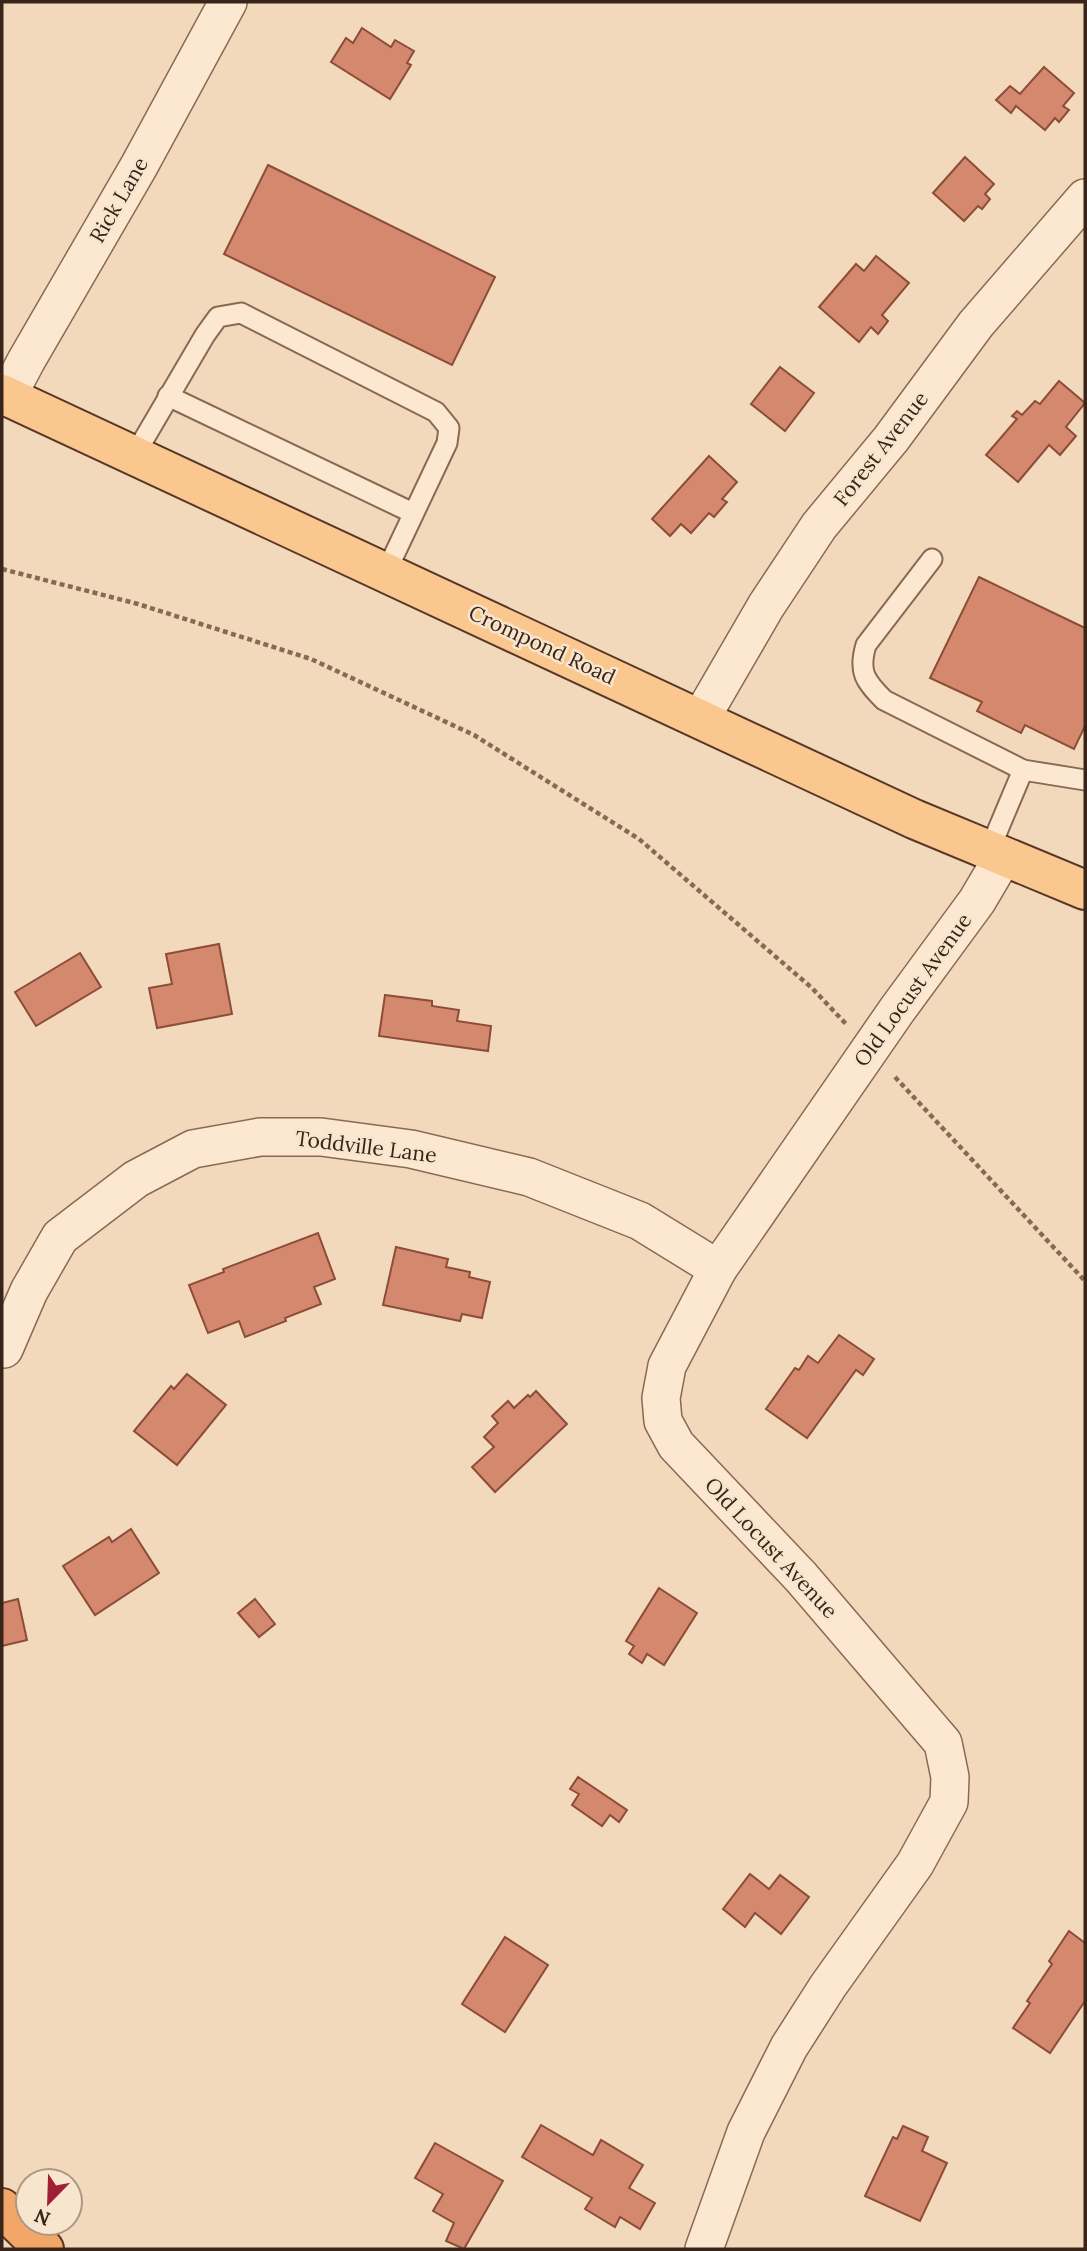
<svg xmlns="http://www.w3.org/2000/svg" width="1087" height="2251" font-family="Lora,serif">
  <rect width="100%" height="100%" fill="#f2d9bc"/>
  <g fill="#d4886e" stroke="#8c4c38" stroke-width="2">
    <path d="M362,28L391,47L395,40L414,51L407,63L411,65L390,99L331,62L346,38L353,43Z"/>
    <path d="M1044,67L1074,93L1063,106L1069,110L1059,122L1055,118L1045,130L1016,106L1011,113L996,100L1010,86L1020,94Z"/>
    <path d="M965,157L994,184L985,194L990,199L982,209L978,206L964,221L933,193Z"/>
    <path d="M268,165L495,277L452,365L224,254Z"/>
    <path d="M876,256L909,283L882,315L888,321L878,334L871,327L859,342L819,307L856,264L864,271Z"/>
    <path d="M780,367L814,393L785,431L751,404Z"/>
    <path d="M1059,381L1085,403L1066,427L1076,436L1060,455L1049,445L1018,482L986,455L1017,419L1012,416L1017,411L1022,415L1035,401L1040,404Z"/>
    <path d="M709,456L737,482L722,499L727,502L714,517L709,513L691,533L681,524L670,536L652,519Z"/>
    <path d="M979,577L1085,628V726L1074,749L1025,725L1021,733L977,711L982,702L930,678Z"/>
    <path d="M219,944L232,1014L157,1028L149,988L172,984L166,954Z"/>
    <path d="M80,953L101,987L36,1026L15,992Z"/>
    <path d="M385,995L432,1001V1006L459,1010L457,1021L491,1026L488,1051L379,1036Z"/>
    <path d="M318,1233L335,1279L314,1287L321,1304L285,1318L286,1321L245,1337L239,1321L208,1333L189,1285L224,1272L223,1269Z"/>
    <path d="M396,1247L448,1259L446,1267L470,1272L469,1277L490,1282L482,1318L462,1314L460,1321L383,1305Z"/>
    <path d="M839,1335L874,1359L863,1375L856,1370L807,1438L766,1409L795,1368L799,1370L808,1356L818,1363Z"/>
    <path d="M187,1374L226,1405L177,1465L134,1431L171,1386L174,1389Z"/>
    <path d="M536,1391L567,1424L495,1492L472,1467L494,1447L484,1437L498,1423L492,1416L508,1401L514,1408L528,1395L530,1397Z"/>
    <path d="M131,1529L159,1573L95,1615L63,1566L109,1537L112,1542Z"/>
    <path d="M659,1588L697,1613L664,1665L647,1654L642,1663L629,1654L634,1646L626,1641Z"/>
    <path d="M18,1599L27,1640L2,1646V1603Z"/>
    <path d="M255,1599L275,1624L259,1637L238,1613Z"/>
    <path d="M578,1777L627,1810L619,1822L610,1815L602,1826L572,1805L579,1794L570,1789Z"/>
    <path d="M750,1874L769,1889L780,1875L809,1897L781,1934L755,1913L745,1927L723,1909Z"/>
    <path d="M1069,1931L1085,1943V2001L1050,2053L1013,2028L1030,2003L1027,2001L1052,1964L1049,1961Z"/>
    <path d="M505,1937L548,1965L505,2032L462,2004Z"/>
    <path d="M541,2125L593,2155L601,2140L643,2165L629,2188L655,2203L640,2229L620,2217L615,2227L585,2209L592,2198L522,2157Z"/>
    <path d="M903,2126L928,2137L922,2151L947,2163L920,2221L865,2196L893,2137L897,2139Z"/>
    <path d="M435,2143L503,2181L464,2249L446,2241L454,2223L433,2211L443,2194L415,2178Z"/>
  </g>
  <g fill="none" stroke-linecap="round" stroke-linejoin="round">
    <g stroke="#8b6854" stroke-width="23">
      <g id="service">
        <path d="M168,396L413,513"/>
        <path d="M134,456L205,335L218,317L241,313L436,412L449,428L447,443L386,572"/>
        <path d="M932,559L866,645C858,672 865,681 884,700L1023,770"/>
        <path d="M989,851L1023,770L1085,780"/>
      </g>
    </g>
    <g stroke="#8b6854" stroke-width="40">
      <g id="minor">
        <path d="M7,397L26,361L139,166L228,2"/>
        <path d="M701,718L766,606L819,526L891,439L976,324L1085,198"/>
        <path d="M4,1349L29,1291L60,1237L136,1179L193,1149L260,1137H321L411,1149L529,1177L640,1221L718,1269"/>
        <path d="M704,2249L746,2132L789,2047L828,1986L915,1864L949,1802L950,1777L943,1743L801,1577L676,1445L663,1421L661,1398L667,1366L718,1269L897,1010L977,901L1003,857"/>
      </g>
    </g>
    <g stroke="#583729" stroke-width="42">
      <path id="primary" d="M2,394L914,819L1085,890"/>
    </g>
    <g stroke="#583729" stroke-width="42">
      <path id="trunk" d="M2,2208L44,2249"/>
    </g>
    <g stroke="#8b6854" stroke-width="4.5" stroke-dasharray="5 3.5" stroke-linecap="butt">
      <path d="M2,569L138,604L311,659L474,735L639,839L812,988L846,1024"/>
      <path d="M895,1077L1085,1281"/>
    </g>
    <use href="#service" stroke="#fce8d0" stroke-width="19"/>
    <use href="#minor" stroke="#fce8d0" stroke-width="37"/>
    <use href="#primary" stroke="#fac88f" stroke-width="38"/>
    <use href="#trunk" stroke="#f2a769" stroke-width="38"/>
  </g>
  <g text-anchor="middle" stroke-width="5" stroke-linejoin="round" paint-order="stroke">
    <g font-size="21" fill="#39241a" stroke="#f8e5cd">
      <text transform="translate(119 200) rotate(-60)" y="7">Rick Lane</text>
      <text transform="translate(881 449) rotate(-52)" y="7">Forest Avenue</text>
      <text transform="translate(542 645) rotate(25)" y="7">Crompond Road</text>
      <text transform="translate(913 990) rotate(-54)" y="7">Old Locust Avenue</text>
      <text transform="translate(366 1147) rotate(7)" y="7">Toddville Lane</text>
      <text transform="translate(771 1548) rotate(47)" y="7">Old Locust Avenue</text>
    </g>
  </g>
  <rect width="1087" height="2251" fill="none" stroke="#39241a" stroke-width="7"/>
  <g transform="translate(49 2202) rotate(203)"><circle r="33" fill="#f8e5cd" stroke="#ac9885" stroke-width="2"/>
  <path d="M0-5L12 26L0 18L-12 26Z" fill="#9f1f34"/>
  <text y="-10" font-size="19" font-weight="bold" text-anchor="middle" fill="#39241a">N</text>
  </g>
</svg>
